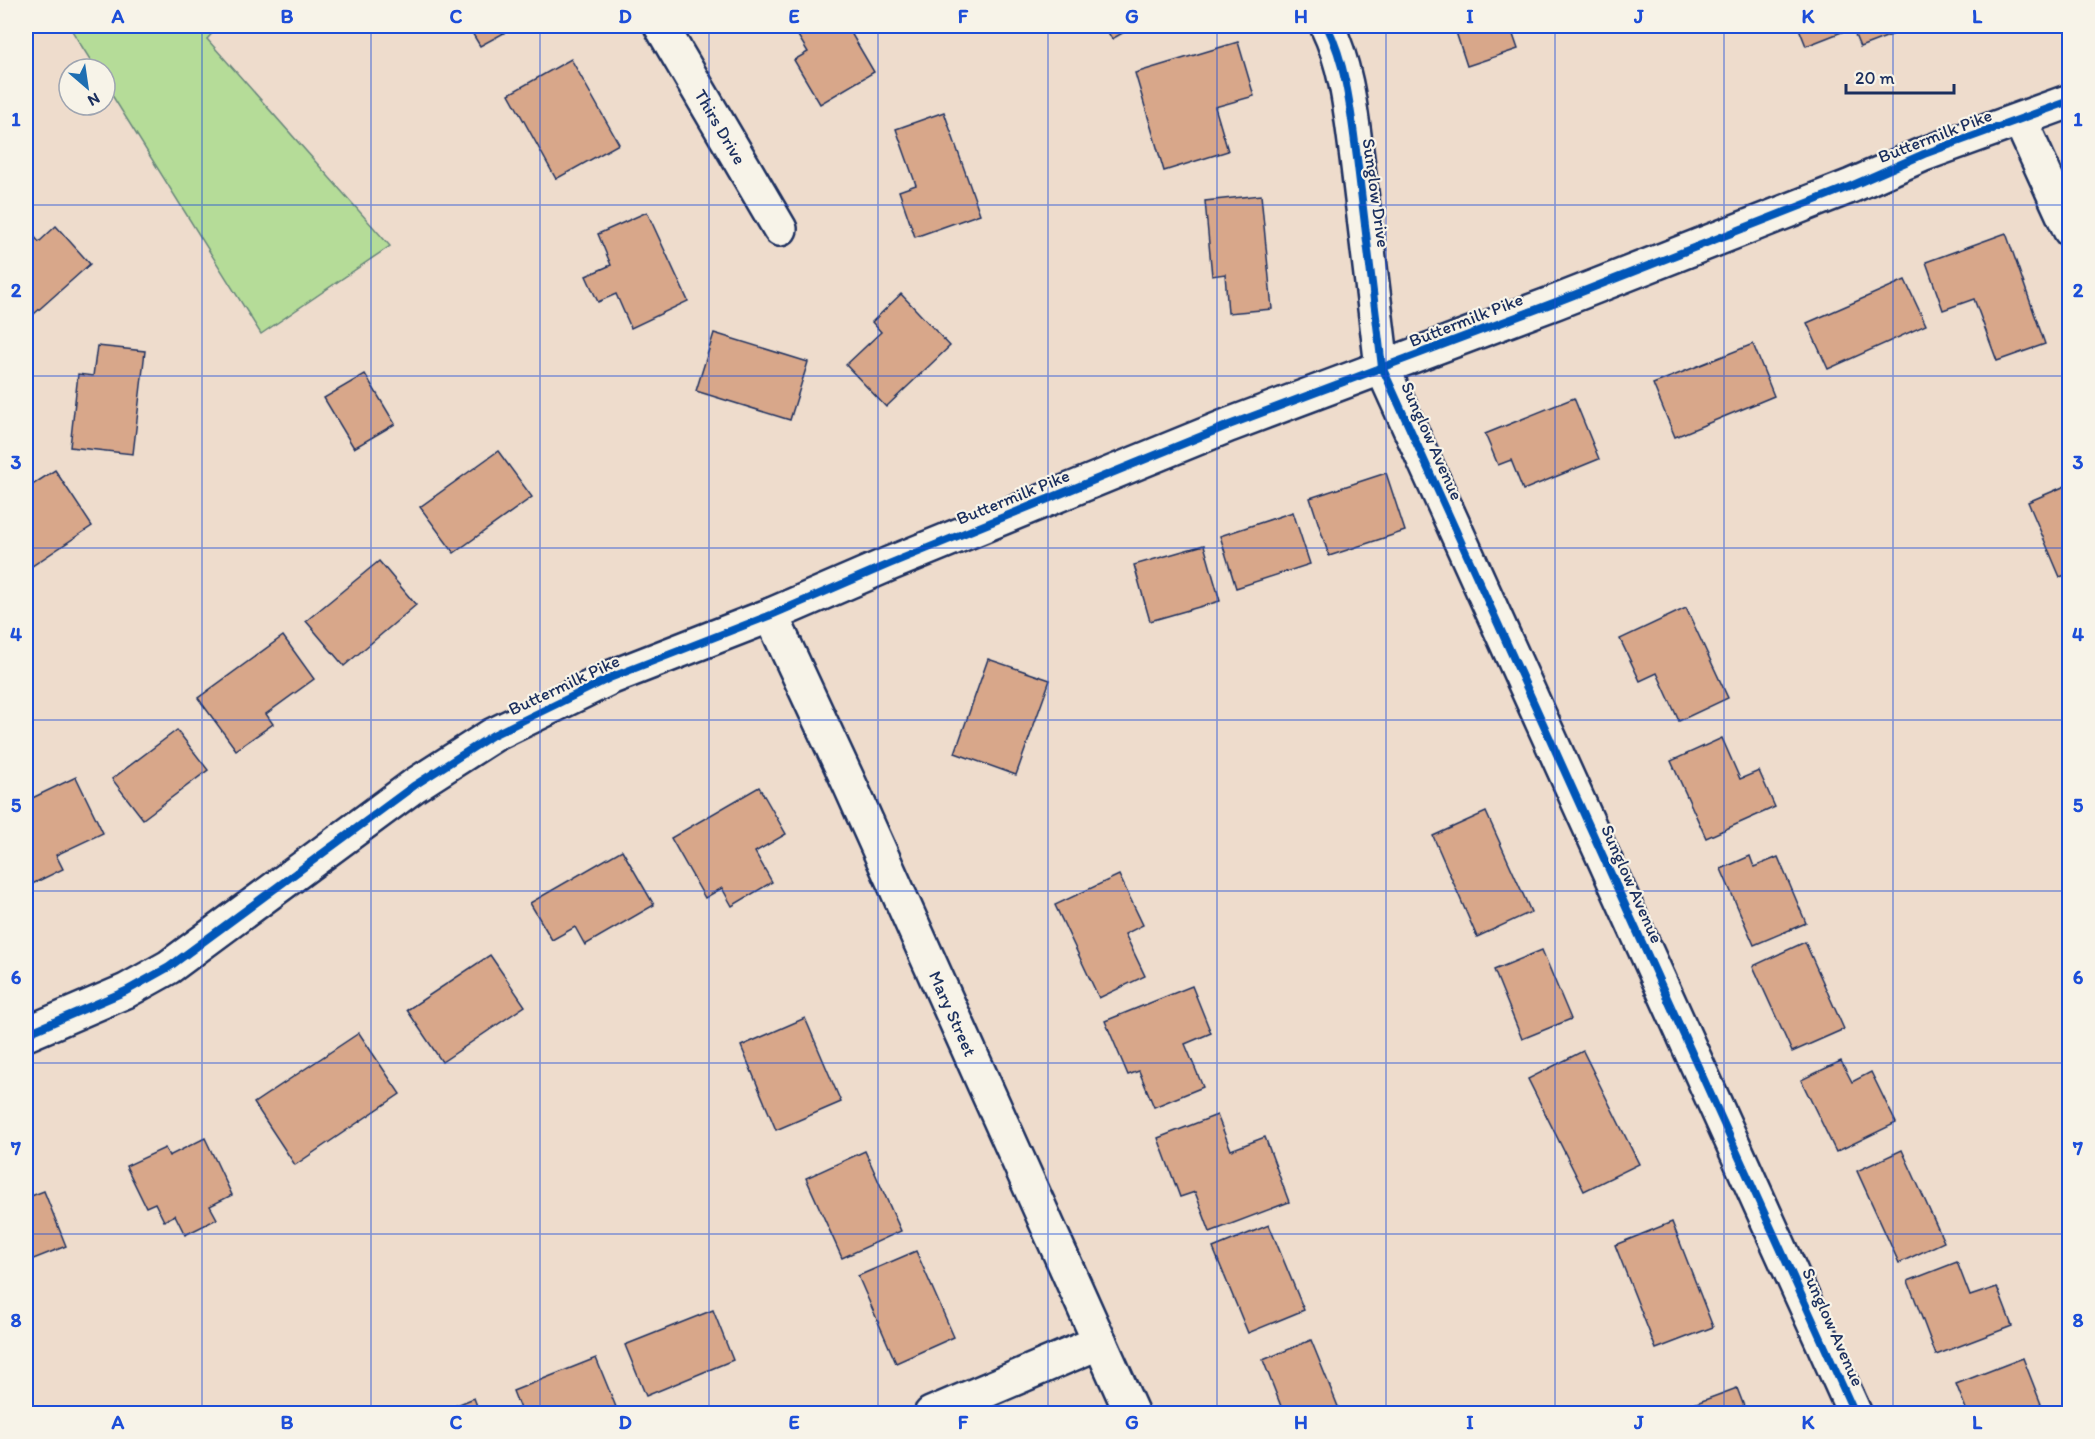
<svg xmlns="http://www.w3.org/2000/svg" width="2095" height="1439" font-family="Itim,sans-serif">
  <rect width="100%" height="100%" fill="#eedccc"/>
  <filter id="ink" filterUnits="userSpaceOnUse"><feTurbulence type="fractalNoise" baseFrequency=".0167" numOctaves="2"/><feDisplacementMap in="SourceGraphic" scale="12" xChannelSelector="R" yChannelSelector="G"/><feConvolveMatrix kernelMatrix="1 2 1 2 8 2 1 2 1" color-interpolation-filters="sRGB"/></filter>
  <g filter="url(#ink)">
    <path fill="#b5dc98" stroke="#68867b" stroke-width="1.5" d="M69,26H219L207,39L390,246L261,334L105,84V69H96Z"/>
    <g fill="#d8a78a" stroke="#1b2f5e" stroke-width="1.5">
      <path d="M468,26H517L480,46Z"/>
      <path d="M792,26H847L874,72L820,104L794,60L808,52Z"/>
      <path d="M1104,26H1135L1112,39Z"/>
      <path d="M1454,26H1510L1518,49L1467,66Z"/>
      <path d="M1798,26H1908L1910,28L1860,47L1852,28L1806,46Z"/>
      <path d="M1238,42L1254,96L1215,107L1228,151L1164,171L1135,73Z"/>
      <path d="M571,59L619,144L556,179L509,94Z"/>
      <path d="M944,112L980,214L915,237L899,191L916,185L896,129Z"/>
      <path d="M1261,195L1272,309L1228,313L1225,274L1212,276L1205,201Z"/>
      <path d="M647,212L688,301L631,328L616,294L598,302L586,276L611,265L598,234Z"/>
      <path d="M56,226L90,264L34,314L26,305V227L39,242Z"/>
      <path d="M2006,233L2045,344L1997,361L1974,299L1943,310L1926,262Z"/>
      <path d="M1905,280L1926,325L1828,369L1807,323Z"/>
      <path d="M901,294L950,346L886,407L846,365L881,332L872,322Z"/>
      <path d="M714,333L808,362L790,420L696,391Z"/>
      <path d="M1753,344L1774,396L1675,437L1653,384Z"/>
      <path d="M97,346L145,351L133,454L70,447L78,374L93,376Z"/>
      <path d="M365,374L395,424L354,448L324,398Z"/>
      <path d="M1574,398L1599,459L1523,490L1511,460L1498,465L1485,434Z"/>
      <path d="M498,451L532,497L454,553L420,507Z"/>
      <path d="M55,470L92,526L26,570V489Z"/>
      <path d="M1386,473L1405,531L1329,556L1310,498Z"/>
      <path d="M2070,484V573L2060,577L2028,502Z"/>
      <path d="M1293,512L1310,564L1236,588L1220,536Z"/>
      <path d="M1204,545L1220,601L1150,621L1134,565Z"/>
      <path d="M379,561L416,605L344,666L306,621Z"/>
      <path d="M1686,608L1728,698L1679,721L1657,673L1640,681L1620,639Z"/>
      <path d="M283,636L314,679L266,714L273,724L236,750L198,698Z"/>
      <path d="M988,659L1050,680L1016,775L955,753Z"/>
      <path d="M177,730L208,770L143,819L112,779Z"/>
      <path d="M1722,738L1740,779L1759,771L1775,807L1706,838L1671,761Z"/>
      <path d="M76,777L103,833L56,855L63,869L26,887V801Z"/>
      <path d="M759,787L786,834L755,852L772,882L732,906L722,888L705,898L671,838Z"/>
      <path d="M1486,812L1531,912L1477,937L1433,836Z"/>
      <path d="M622,850L654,905L585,945L575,927L552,940L530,903Z"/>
      <path d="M1750,856L1754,867L1778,857L1806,923L1754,945L1721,869Z"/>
      <path d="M1119,875L1143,925L1125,934L1145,976L1099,998L1055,905Z"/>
      <path d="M1805,942L1844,1029L1792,1052L1753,966Z"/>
      <path d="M1542,950L1571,1019L1522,1039L1494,970Z"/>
      <path d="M490,955L525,1006L442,1062L407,1010Z"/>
      <path d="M1192,986L1211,1033L1185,1044L1203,1087L1154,1107L1139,1071L1128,1075L1105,1021Z"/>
      <path d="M805,1018L841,1102L776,1130L741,1046Z"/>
      <path d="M359,1033L400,1094L295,1165L254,1103Z"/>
      <path d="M1583,1051L1639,1164L1584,1191L1528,1079Z"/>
      <path d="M1841,1061L1852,1082L1871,1072L1896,1123L1836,1152L1801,1080Z"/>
      <path d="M1217,1115L1231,1150L1265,1137L1289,1202L1210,1232L1195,1192L1180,1197L1158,1138Z"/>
      <path d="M205,1138L232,1195L210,1206L217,1219L185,1235L175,1215L164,1221L155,1203L146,1207L126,1166L165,1148L169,1156Z"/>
      <path d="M1902,1150L1944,1242L1899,1263L1857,1171Z"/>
      <path d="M865,1151L901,1231L842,1258L806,1178Z"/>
      <path d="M44,1191L66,1246L26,1262V1198Z"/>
      <path d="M1672,1222L1713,1327L1656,1349L1615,1245Z"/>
      <path d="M1269,1225L1304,1310L1248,1333L1213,1248Z"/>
      <path d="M916,1251L954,1337L896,1363L858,1276Z"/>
      <path d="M1957,1262L1970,1296L1997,1287L2012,1326L1936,1355L1908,1281Z"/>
      <path d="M713,1310L733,1360L646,1396L625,1345Z"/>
      <path d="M1311,1340L1341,1414H1284L1263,1360Z"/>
      <path d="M596,1358L616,1407L599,1414H522L513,1391Z"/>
      <path d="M2023,1358L2041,1404L2021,1412V1414H1968L1956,1384Z"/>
      <path d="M1737,1388L1747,1414H1694L1691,1405Z"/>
      <path d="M474,1398L480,1414H435Z"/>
    </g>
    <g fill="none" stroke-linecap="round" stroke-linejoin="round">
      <g stroke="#1b2f5e" stroke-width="38">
        <g id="minor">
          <path id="s1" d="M661,26L780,229"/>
          <path d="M1327,26C1347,67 1351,113 1357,158C1366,228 1374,298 1382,367L1855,1414"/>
          <path d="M2020,120L2070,230"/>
          <path id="s2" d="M771,615L850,785L1132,1414"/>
          <path d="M26,1034L126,991L169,967L415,785L493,735L612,677L771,615L889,564L1229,425L1556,302L1851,186L1924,154L2070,101"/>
          <path d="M931,1414L1100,1342"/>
        </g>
      </g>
      <use href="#minor" stroke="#f7f3e8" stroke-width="33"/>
      <g stroke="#f7f3e8" stroke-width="11">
        <g id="cycleway">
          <path d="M1327,26C1347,67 1351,113 1357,158C1366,228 1374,298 1382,367L1855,1414"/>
          <path d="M26,1034L126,991L169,967L415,785L493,735L612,677L771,615L889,564L1229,425L1556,302L1851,186L1924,154L2070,101"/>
        </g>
      </g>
      <use href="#cycleway" stroke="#0057b8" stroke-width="8"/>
    </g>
  </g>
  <path fill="none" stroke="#1d4ed8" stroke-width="1.5" stroke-opacity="0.55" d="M202,26V1414M371,26V1414M540,26V1414M709,26V1414M878,26V1414M1048,26V1414M1217,26V1414M1386,26V1414M1555,26V1414M1724,26V1414M1893,26V1414M26,205H2070M26,376H2070M26,548H2070M26,720H2070M26,891H2070M26,1063H2070M26,1234H2070"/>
  <g text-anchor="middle" stroke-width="4.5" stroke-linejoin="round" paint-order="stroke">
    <g font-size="18" fill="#1b2f5e" stroke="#f7f3e8">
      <text dy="6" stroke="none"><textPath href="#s1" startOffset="117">Thirs Drive</textPath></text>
      <text transform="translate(1935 136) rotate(-21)" y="6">Buttermilk Pike</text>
      <text transform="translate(1376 193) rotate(82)" y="6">Sunglow Drive</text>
      <text transform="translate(1466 320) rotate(-21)" y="6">Buttermilk Pike</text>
      <text transform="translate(1432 441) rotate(66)" y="6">Sunglow Avenue</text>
      <text transform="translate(1013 497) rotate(-22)" y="6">Buttermilk Pike</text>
      <text transform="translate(564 685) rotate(-25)" y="6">Buttermilk Pike</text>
      <text transform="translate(1632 884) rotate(66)" y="6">Sunglow Avenue</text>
      <text dy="6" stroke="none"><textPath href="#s2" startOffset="438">Mary Street</textPath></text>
      <text transform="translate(1833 1327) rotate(66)" y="6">Sunglow Avenue</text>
    </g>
  </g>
  <rect width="2095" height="1439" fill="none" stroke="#f7f3e8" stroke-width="66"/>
  <g transform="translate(87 87) rotate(151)"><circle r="28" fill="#f7f3e8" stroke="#9fa5b1" stroke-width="1.5"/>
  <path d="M0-4.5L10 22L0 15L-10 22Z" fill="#1f6fb2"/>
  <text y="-9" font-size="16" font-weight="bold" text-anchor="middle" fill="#1b2f5e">N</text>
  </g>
  <path d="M1846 84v9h108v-9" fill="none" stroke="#1b2f5e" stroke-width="3"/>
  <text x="1855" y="84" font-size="18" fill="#1b2f5e" stroke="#f7f3e8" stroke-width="4.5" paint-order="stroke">20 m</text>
  <rect x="33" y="33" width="2029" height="1373" fill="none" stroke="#1d4ed8" stroke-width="2"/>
  <g font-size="20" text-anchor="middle" font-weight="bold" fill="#1d4ed8">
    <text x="118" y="23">A</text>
    <text x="287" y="23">B</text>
    <text x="456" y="23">C</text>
    <text x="625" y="23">D</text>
    <text x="794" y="23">E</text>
    <text x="963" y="23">F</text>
    <text x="1132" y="23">G</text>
    <text x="1301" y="23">H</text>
    <text x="1470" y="23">I</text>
    <text x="1639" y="23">J</text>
    <text x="1808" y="23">K</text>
    <text x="1977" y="23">L</text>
    <text x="16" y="126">1</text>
    <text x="2078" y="126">1</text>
    <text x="16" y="297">2</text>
    <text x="2078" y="297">2</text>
    <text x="16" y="469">3</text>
    <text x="2078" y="469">3</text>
    <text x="16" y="641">4</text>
    <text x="2078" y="641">4</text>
    <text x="16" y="812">5</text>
    <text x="2078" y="812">5</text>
    <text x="16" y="984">6</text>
    <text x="2078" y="984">6</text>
    <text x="16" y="1155">7</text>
    <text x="2078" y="1155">7</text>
    <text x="16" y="1327">8</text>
    <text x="2078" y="1327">8</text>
    <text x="118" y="1429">A</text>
    <text x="287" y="1429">B</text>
    <text x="456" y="1429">C</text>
    <text x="625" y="1429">D</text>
    <text x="794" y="1429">E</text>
    <text x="963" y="1429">F</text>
    <text x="1132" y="1429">G</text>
    <text x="1301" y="1429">H</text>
    <text x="1470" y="1429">I</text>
    <text x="1639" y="1429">J</text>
    <text x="1808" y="1429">K</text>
    <text x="1977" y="1429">L</text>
  </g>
</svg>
